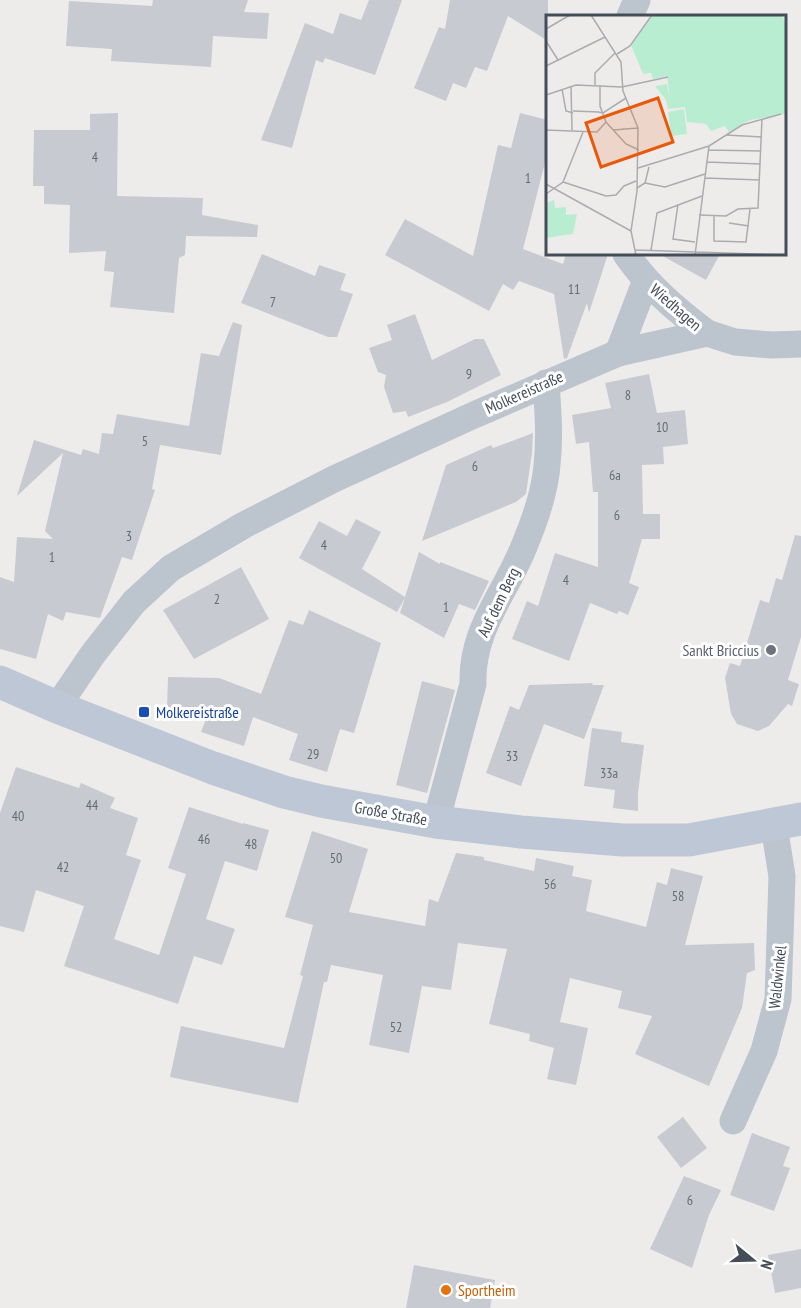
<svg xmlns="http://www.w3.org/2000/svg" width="801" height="1308" font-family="'PT Sans Narrow',sans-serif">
  <rect width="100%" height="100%" fill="#eeeceb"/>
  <g fill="#c8cad1">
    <path d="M153,0H248L244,12L269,13L267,39L213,36L211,67L111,61L112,49L66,46L69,1L152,6Z"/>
    <path d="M369,0H402L375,75L325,58L323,63L316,60L292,148L261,140L305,23L333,34L340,13L361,20Z"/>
    <path d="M450,0H548V41L508,16L487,71L475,67L466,88L453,83L446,101L414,88L439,27L445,29Z"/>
    <path d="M118,113L117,196L203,198L202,215L258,225L257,237L186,236L185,255L179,258L174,313L110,307L114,272L104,271L106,251L69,253L70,205L44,204V186H33L34,130H90V114Z"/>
    <path d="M520,113L548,120V151L523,249L563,264L566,254H608L589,313L587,303L567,358L564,359L554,294L519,281L513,290L503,284L489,311L385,255L405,219L473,256L498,145L511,148Z"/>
    <path d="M262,254L315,276L319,265L346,274L340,290L353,294L337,337H328L241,303Z"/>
    <path d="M659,254H720L706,280Z"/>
    <path d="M415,314L432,360L475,339H484L501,375L447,402L408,417L406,411L393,413L384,387L386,375L378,372L369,348L392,340L387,325Z"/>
    <path d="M233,322L242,325L221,455L160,445L152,489L155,490L132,560L122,557L100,618L66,612L63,621L48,614L36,659L0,649V577L14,582L17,537L53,539L45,531L63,453L17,496L34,440L81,455L83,449L99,454L102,433L113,434L117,414L189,426L201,353L219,356Z"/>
    <path d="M649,374L657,413L685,410L688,444L663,447L664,464L642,465L643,514H660V539H642L629,583L639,587L628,615L619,611L617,614L590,603L569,661L512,639L527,601L538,606L555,553L598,567V492H593L589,442L576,444L572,415L611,408L605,383Z"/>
    <path d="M533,433L532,453L526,494L516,502L422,541L446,465L491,445L493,448Z"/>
    <path d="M356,519L381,532L362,569L405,597L419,552L440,564V562L489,581L475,610L459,604L444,638L400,613L405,598L397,612L299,558L319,521L347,536Z"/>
    <path d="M795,535L801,536V637L788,680L799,684L792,706L788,704L769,726L758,731L737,724L731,714L725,678L730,663L740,666L760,600L769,603L776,578L782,580Z"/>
    <path d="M241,567L269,619L194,659L163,610Z"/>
    <path d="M309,610L381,643L354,733L340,729L327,772L289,760L298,734L253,717L244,746L201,732L209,711L167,709L168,677L219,678L261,694L289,620L303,625Z"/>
    <path d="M422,681L455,690L427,793L396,785Z"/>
    <path d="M593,683L592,685H604L584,739L544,724L521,786L486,773L510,706L519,710L529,685Z"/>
    <path d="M592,728L622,732L621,742L644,745L638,793V811L613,808L615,790L584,786Z"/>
    <path d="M16,767L79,788L81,783L115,798L110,808L138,818L126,855L141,860L114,939L159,955L186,874L168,868L189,807L243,824V823L269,830L257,871L225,861L206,919L235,929L222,965L194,956L178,1004L64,966L84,906L36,890L24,932L0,926V813Z"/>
    <path d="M312,831L368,849L349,912L425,926L429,899L438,902L456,853L484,857V860L534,871L536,858L574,866L572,876L592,880L586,911L646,927L657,882L667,885L671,868L703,876L685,945L754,943L755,970L747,973L742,1008L709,1086L635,1054L652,1016L618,1008L622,991L570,978L560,1022L588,1028L576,1085L547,1079L554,1048L529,1041L530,1034L489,1024L507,949L458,943L451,990L422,986L409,1053L369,1045L383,975L331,965L327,982H324L298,1103L170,1077L181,1026L284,1048L303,976L300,975L313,925L285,917Z"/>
    <path d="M683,1117L707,1148L681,1168L657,1137Z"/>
    <path d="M752,1133L790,1147L783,1166L790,1168L774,1211L730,1195Z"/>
    <path d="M684,1176L721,1190L709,1215L692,1268L650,1249Z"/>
    <path d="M801,1249V1288L775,1293L768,1255Z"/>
    <path d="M414,1265L495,1280L490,1308H406Z"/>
  </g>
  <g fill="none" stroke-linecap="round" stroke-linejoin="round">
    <g stroke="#bcc4ce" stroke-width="27">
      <path d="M630,16L637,0"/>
      <path d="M626,254C648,286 676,310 707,333"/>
      <path d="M618,353L646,280"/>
      <path d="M57,707L93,654L134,602L171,568L244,525L334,479L474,415L618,353L707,333L735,342L772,345L801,344"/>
      <path d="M436,822L473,684C471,629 506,593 525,544C535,520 545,491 547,465C550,438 548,410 546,383"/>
      <path d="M733,1121L764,1051L778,999L782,876L774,826"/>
    </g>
    <path stroke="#bec7d5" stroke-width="33" d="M0,682L57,707L213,768L284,792L321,801L436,822L521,832L623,840H689L801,819"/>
  </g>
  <circle fill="#6b7280" stroke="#fff" stroke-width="2" cx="771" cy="650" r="6"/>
  <rect fill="#1a4fb4" stroke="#fff" stroke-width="2" x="138" y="706" width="12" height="12" rx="3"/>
  <circle fill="#e8710a" stroke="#fff" stroke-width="2" cx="446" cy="1290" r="6"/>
  <g text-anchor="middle" stroke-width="6" stroke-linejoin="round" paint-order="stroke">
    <g font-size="14" fill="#656c76">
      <text x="95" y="162">4</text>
      <text x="528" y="183">1</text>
      <text x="574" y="294">11</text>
      <text x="273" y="307">7</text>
      <text x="469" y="379">9</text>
      <text x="628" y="400">8</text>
      <text x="662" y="432">10</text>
      <text x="145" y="446">5</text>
      <text x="475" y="471">6</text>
      <text x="615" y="480">6a</text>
      <text x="617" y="520">6</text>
      <text x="129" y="541">3</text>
      <text x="324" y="550">4</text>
      <text x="52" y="562">1</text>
      <text x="566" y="585">4</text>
      <text x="217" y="604">2</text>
      <text x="446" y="612">1</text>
      <text x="313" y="759">29</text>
      <text x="512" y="761">33</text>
      <text x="609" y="778">33a</text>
      <text x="92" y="810">44</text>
      <text x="18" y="821">40</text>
      <text x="204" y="844">46</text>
      <text x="251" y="849">48</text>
      <text x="336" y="863">50</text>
      <text x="63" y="872">42</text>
      <text x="550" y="889">56</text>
      <text x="678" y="901">58</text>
      <text x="396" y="1032">52</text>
      <text x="690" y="1205">6</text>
    </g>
    <g font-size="16" fill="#444d58" stroke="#fff">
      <text transform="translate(676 307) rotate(41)" y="6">Wiedhagen</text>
      <text transform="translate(524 392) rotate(-24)" y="6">Molkereistraße</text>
      <text transform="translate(498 602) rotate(-64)" y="6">Auf dem Berg</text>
      <text transform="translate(391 813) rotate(10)" y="6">Große Straße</text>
      <text transform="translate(777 977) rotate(-84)" y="6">Waldwinkel</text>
    </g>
    <g font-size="16" fill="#5b616d" stroke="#fff" text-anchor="end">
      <text x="759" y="656">Sankt Briccius</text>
    </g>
    <g font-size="16" fill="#164399" stroke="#fff" text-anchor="start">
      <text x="156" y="718">Molkereistraße</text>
    </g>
    <g font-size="16" fill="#c56008" stroke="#fff" text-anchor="start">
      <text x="458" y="1296">Sportheim</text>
    </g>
  </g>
  <g transform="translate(546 15)">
    <rect width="240" height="240" fill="#eeeceb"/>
    <path d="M107,0H236L240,9V99L204,105L183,117L179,111L165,116L160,109L141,107L139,92L122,94L120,85L109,71L121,69L124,85L121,61L107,64L105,58L97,59L85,30ZM138,94L141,119L125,121L122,97ZM8,185L9,193L20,192V200L31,199L27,219L0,223V188Z" fill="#b9edd2"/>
    <path fill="none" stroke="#aaacb0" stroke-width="1.5" d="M45,0L75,47L77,76L92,113L91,176L85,216L90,240M0,14L24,0M0,26L12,45M71,39L84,31L106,0M0,51L59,22M49,70V58L69,38M54,70V91L60,107L80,129L93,135M25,71L26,115M16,74L20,96L27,98M0,80L30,70L76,72L122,62M27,96L53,97M52,97L57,98L80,83M0,115L51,117L60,107M67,115L92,113M180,120L216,122M163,135L215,136M161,147L214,149M92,153L163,131L196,110L235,99M159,163L214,165M17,167L60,181L70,180L78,171L90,166M99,168L119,172L159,159M0,169L85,216M91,173L99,168L103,152M0,179L17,167L37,117M132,189L127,224L149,227M153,200L180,201L192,194L212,193L216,104M168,200V226L200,227L204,194M183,208L203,211M89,235L240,240M105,235L111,198L156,181M149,240L163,131"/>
    <path fill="#e8590c" fill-opacity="0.15" stroke="#e8590c" stroke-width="3" d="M112,83L127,127L55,152L40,108Z"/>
    <rect width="240" height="240" fill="none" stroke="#444d58" stroke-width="3"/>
  </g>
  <g transform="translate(753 1260) rotate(109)" stroke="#ffffff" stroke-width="4.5" paint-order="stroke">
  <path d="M0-4.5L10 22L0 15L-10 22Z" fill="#444d58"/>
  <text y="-9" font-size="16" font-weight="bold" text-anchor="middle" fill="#444d58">N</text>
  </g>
</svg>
